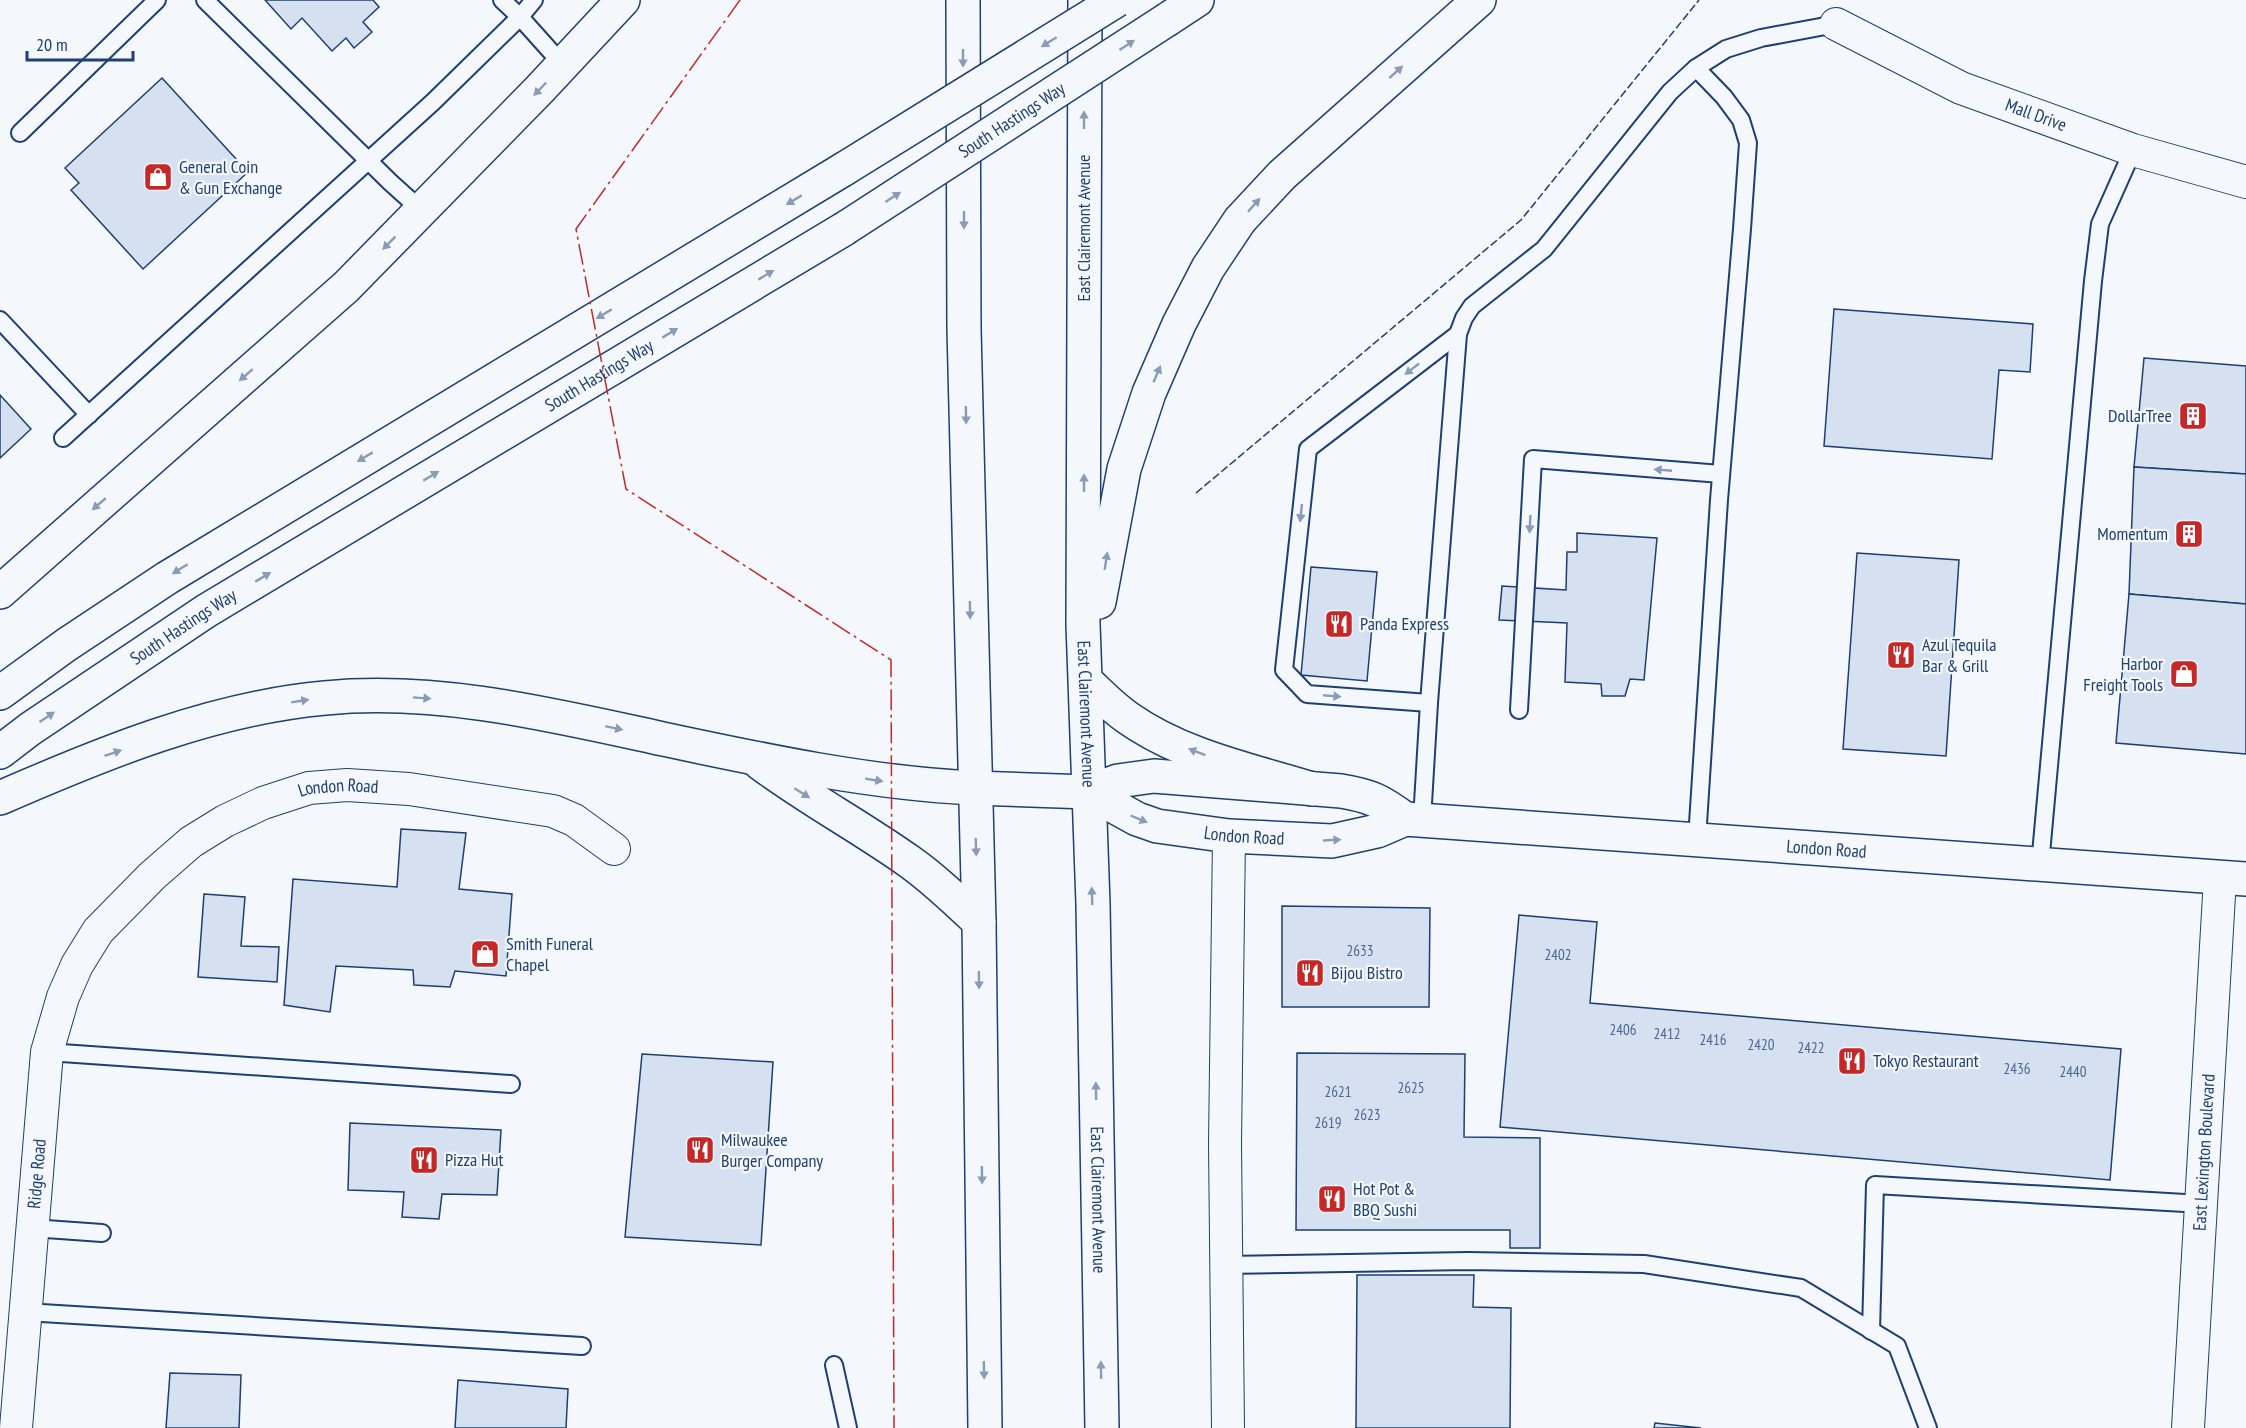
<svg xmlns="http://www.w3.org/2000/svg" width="2246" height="1428" font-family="'PT Sans Narrow',sans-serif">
  <rect width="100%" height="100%" fill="#f4f7fb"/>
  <g fill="#d5e0f0" stroke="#1d3f73" stroke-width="1.5">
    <path d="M265,0H373L379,7L363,22L372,32L354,48L346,38L332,51L302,18L291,29Z"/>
    <path d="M162,78L248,172L143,269L71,190L79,183L65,168Z"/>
    <path d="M1834,309L2033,324L2030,372L1999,370L1992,459L1824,446Z"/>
    <path d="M2144,358L2246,366V474L2134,467Z"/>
    <path d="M0,395L31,429L0,458Z"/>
    <path d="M2134,467L2246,474V604L2129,594Z"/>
    <path d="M1577,533L1657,538L1644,680L1630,679L1625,696H1602L1601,684L1565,682L1567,623L1499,620L1502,586L1566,590L1567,552H1577Z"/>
    <path d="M1857,553L1959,560L1946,756L1843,749Z"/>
    <path d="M1311,567L1377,572L1367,681L1301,675Z"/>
    <path d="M2129,594L2246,604V754L2116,743Z"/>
    <path d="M401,829L466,833L459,889L512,894L506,976L455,971L450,987L414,985L413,970L336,966L330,1012L284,1005L293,879L397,887Z"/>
    <path d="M204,894L245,897L241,946L279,947L277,982L198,977Z"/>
    <path d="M1282,906L1430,908L1429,1007H1282Z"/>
    <path d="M1519,915L1597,922L1590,1003L2121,1049L2110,1180L1500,1127Z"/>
    <path d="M1297,1053L1465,1054L1464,1137L1540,1138V1248H1510V1230H1296Z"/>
    <path d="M642,1054L773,1062L761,1245L625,1237Z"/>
    <path d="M350,1123L501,1130L497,1195L442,1194L439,1219L402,1217L404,1192L348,1190Z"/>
    <path d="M1357,1275H1474L1473,1307L1511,1308L1510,1428H1356Z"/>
    <path d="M170,1373L241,1375L239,1428H166Z"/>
    <path d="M458,1380L568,1389L566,1428H455Z"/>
    <path d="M1655,1423L1701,1428H1654Z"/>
  </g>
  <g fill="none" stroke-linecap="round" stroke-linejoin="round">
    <g stroke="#1d3f73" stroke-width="20">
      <g id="lane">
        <path d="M205,0L390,182L421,210"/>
        <path d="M502,0L520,17L534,0"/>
        <path d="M1696,68L1724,97L1741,120L1748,143L1742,229L1719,500L1697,839"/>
        <path d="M20,133L157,0"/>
        <path d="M0,320L89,415"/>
        <path d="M63,438L433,102L520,17L563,65"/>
        <path d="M1429,703L1307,694L1284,670L1308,449L1458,334"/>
        <path d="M1519,710L1533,459L1721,474"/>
        <path d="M1422,820L1429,703L1458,334L1464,318L1472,306L1544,249L1670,92L1696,68L1726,49L1761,38L1836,24"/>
        <path d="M2040,865L2093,281L2100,224L2133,150"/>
        <path d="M47,1052L511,1084"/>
        <path d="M32,1228L102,1233"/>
        <path d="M1225,1265L1469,1261L1644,1264L1801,1288L1897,1346L1928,1428"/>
        <path d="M25,1312L582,1346"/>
        <path d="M1871,1331L1875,1185L2202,1204"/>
        <path d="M834,1365L848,1428"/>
      </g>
    </g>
    <g stroke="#1d3f73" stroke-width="34">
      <g id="street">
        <path id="s1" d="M1836,24L1961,88L2133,150L2246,182"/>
        <path id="s2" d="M16,1428L47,1052L63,997L77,965L98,931L152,876L191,842L225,821L263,803L309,788L347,785L409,789L553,811L574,820L614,849"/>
        <path d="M1228,1428L1225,1144L1229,836"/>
        <path id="s3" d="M2188,1428L2220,878"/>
      </g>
    </g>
    <g stroke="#1d3f73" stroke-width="36">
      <g id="secondary">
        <path d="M974,788L1088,792L1118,781L1154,776L1341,791C1371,796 1381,801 1405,819"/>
        <path id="s4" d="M1088,792L1137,819L1157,826L1229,836L1332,841L1377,831L1405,819L2246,879"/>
      </g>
    </g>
    <g stroke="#1d3f73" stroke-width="36">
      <g id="primary">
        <path d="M963,0L964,329L979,922L985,1428"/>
        <path id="s5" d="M1085,0L1083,624L1093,904L1102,1428"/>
        <path d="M1168,19L1197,0"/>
        <path d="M0,592L346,287L539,90L623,0"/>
        <path d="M1099,602L1124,469L1149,393L1179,324L1208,268L1240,220L1282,175L1479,0"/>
        <path d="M1086,681C1100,694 1112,707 1128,718C1182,756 1250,770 1312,789"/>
        <path d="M0,693L66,645L167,578L844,169"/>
        <path id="s6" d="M0,752L30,729L206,611L844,229"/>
        <path d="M760,763C808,799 861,827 910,862C934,879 957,901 979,922"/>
        <path d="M0,798C103,753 213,708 325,698C438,687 553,715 663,739C766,761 869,783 974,788"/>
      </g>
    </g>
    <use href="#lane" stroke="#f4f7fb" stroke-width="16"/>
    <use href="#street" stroke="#f4f7fb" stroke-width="32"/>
    <use href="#secondary" stroke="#f4f7fb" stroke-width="33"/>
    <use href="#primary" stroke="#f4f7fb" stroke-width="33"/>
    <g stroke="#1d3f73" stroke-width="36" stroke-linecap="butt">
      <g id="primary-bridge">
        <path d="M844,169L1117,0"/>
        <path id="s7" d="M844,229L1168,19"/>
      </g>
    </g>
    <use href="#primary-bridge" stroke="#f4f7fb" stroke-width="33"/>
    <path stroke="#1d3f73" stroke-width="1.5" stroke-dasharray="8 3" stroke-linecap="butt" d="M1196,493L1521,220L1699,0"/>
    <path stroke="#c62828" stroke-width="1.5" stroke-dasharray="21 4.5 3 4.5" stroke-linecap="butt" d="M740,0L576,229L626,489L891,660L894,1428"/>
  </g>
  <defs><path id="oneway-solid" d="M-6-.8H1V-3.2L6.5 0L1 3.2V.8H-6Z" transform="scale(1.5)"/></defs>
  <g fill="#889bb7">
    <use href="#oneway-solid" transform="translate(1049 42) rotate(148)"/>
    <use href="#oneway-solid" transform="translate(1127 45) rotate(-33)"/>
    <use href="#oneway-solid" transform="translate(963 58) rotate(90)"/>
    <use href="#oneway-solid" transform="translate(1396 72) rotate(-42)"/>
    <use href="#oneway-solid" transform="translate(540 89) rotate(134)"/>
    <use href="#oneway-solid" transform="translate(1084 120) rotate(-90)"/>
    <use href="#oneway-solid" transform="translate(893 197) rotate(-33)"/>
    <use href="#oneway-solid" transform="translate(794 200) rotate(149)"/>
    <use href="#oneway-solid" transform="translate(1254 205) rotate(-48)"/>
    <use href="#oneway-solid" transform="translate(964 220) rotate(90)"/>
    <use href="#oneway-solid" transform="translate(389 243) rotate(135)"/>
    <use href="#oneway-solid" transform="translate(766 275) rotate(-31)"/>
    <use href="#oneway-solid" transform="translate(604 314) rotate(149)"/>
    <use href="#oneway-solid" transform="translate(670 333) rotate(-31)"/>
    <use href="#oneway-solid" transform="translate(1412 369) rotate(142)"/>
    <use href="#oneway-solid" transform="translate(1157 374) rotate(-67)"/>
    <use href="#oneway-solid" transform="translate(246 375) rotate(139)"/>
    <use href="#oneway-solid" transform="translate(966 415) rotate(89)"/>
    <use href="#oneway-solid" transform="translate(365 457) rotate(149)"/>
    <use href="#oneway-solid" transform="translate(1663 470) rotate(-175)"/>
    <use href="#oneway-solid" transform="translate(431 476) rotate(-31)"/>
    <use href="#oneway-solid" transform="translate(1084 483) rotate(-90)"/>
    <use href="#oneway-solid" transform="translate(99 504) rotate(139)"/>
    <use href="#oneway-solid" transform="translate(1301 513) rotate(96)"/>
    <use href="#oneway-solid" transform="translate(1530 524) rotate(93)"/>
    <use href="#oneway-solid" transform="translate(1106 561) rotate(-81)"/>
    <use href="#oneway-solid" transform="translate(180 569) rotate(148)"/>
    <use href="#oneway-solid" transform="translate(263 577) rotate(-31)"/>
    <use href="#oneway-solid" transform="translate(970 610) rotate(89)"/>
    <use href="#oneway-solid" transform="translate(1332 696) rotate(5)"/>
    <use href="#oneway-solid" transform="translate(422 698) rotate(4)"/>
    <use href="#oneway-solid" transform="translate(300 701) rotate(-9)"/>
    <use href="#oneway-solid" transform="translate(47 717) rotate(-34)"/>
    <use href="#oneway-solid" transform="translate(614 728) rotate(12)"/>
    <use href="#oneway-solid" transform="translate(1197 752) rotate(-159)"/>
    <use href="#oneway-solid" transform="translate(113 753) rotate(-19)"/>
    <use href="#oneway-solid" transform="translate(874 780) rotate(9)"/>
    <use href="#oneway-solid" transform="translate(802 793) rotate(32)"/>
    <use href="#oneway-solid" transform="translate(1139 819) rotate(23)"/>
    <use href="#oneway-solid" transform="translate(1332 840) rotate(-3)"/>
    <use href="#oneway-solid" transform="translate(976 847) rotate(88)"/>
    <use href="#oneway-solid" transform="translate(1092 896) rotate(-92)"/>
    <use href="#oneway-solid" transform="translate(979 980) rotate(89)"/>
    <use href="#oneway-solid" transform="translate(1096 1091) rotate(-91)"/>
    <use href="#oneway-solid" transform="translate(982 1175) rotate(89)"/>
    <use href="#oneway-solid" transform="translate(984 1370) rotate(89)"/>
    <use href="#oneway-solid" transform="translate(1101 1370) rotate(-91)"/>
  </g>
  <defs>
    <g id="shop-square" transform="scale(1.5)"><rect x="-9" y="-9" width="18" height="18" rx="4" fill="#c62828" stroke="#f4f7fb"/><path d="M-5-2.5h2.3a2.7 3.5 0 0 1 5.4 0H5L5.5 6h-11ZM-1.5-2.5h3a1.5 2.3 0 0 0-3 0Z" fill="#fff"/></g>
    <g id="building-square" transform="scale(1.5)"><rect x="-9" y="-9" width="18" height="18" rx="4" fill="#c62828" stroke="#f4f7fb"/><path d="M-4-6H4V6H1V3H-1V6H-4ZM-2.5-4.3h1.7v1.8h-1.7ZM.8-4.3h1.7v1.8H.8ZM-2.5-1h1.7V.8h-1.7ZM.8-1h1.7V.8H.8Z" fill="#fff"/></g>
    <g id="restaurant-square" transform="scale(1.5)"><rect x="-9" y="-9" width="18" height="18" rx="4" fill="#c62828" stroke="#f4f7fb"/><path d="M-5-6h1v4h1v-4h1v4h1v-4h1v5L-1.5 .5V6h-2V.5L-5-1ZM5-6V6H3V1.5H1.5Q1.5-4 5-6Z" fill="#fff"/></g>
  </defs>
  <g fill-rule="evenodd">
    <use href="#shop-square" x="158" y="177"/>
    <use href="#building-square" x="2193" y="416"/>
    <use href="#building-square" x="2189" y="534"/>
    <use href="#restaurant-square" x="1339" y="624"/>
    <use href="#restaurant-square" x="1901" y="655"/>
    <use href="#shop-square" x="2184" y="674"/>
    <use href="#shop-square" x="485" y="954"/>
    <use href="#restaurant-square" x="1310" y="973"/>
    <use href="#restaurant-square" x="1852" y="1061"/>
    <use href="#restaurant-square" x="700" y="1150"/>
    <use href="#restaurant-square" x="424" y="1160"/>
    <use href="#restaurant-square" x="1332" y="1199"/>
  </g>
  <g text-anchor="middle" stroke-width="4.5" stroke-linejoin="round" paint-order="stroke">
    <g font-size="15" fill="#4b6792">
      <text x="1360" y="956">2633</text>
      <text x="1558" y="960">2402</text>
      <text x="1623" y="1035">2406</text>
      <text x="1667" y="1039">2412</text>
      <text x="1713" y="1045">2416</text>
      <text x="1761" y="1050">2420</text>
      <text x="1811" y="1053">2422</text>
      <text x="2017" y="1074">2436</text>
      <text x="2073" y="1077">2440</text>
      <text x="1411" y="1093">2625</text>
      <text x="1338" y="1097">2621</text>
      <text x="1367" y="1120">2623</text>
      <text x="1328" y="1128">2619</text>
    </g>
    <g font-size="18" fill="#1d3f73" stroke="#f4f7fb">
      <text dy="6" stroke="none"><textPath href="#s1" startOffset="220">Mall Drive</textPath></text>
      <text dy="6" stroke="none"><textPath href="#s7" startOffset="200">South Hastings Way</textPath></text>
      <text transform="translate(1084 228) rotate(-90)" y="6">East Clairemont Avenue</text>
      <text dy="6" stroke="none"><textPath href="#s6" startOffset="708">South Hastings Way</textPath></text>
      <text dy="6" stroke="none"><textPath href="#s6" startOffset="222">South Hastings Way</textPath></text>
      <text dy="6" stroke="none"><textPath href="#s5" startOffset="714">East Clairemont Avenue</textPath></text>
      <text dy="6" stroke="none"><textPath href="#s2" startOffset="798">London Road</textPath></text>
      <text dy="6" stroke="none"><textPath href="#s4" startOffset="165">London Road</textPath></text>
      <text dy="6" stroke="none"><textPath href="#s4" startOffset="752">London Road</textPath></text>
      <text dy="6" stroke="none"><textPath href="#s3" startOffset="276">East Lexington Boulevard</textPath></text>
      <text dy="6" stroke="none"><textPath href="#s2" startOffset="255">Ridge Road</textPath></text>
      <text dy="6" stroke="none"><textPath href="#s5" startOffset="1200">East Clairemont Avenue</textPath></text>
    </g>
    <g font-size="18" fill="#1d3f73" stroke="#f4f7fb" text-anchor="start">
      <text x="179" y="173">General Coin<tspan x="179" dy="21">&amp; Gun Exchange</tspan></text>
      <text x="2172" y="422" text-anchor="end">DollarTree</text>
      <text x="2168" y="540" text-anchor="end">Momentum</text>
      <text x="1360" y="630">Panda Express</text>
      <text x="1922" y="651">Azul Tequila<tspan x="1922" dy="21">Bar &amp; Grill</tspan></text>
      <text x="2163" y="670" text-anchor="end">Harbor<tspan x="2163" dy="21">Freight Tools</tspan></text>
      <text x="506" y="950">Smith Funeral<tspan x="506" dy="21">Chapel</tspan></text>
      <text x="1331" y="979">Bijou Bistro</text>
      <text x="1873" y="1067">Tokyo Restaurant</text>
      <text x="721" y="1146">Milwaukee<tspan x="721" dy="21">Burger Company</tspan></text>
      <text x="445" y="1166">Pizza Hut</text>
      <text x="1353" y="1195">Hot Pot &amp;<tspan x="1353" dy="21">BBQ Sushi</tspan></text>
    </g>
  </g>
  <path d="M27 51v9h106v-9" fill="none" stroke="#1d3f73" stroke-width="3"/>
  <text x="36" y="51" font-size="18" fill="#1d3f73" stroke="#f4f7fb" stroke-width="4.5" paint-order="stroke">20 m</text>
</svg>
